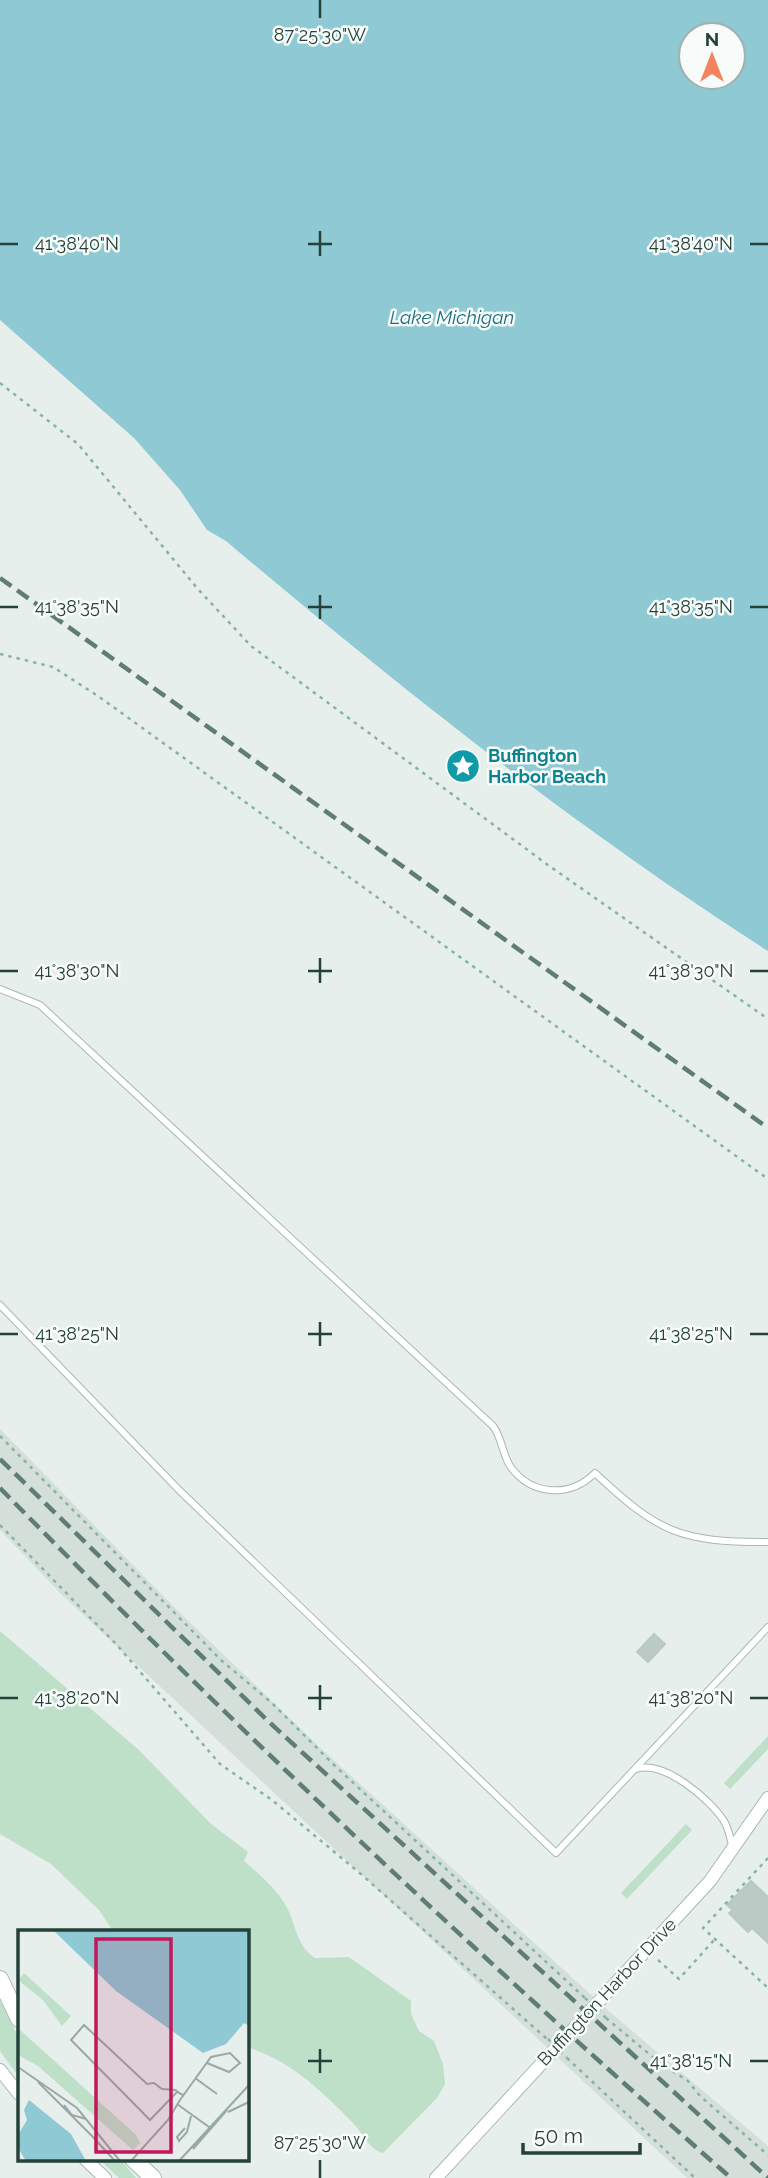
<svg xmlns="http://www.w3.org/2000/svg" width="768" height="2178" font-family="Raleway,sans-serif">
  <rect width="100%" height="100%" fill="#e6efeb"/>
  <path fill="#d4dfda" d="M0,1429L176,1609L326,1753L611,2013L768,2146V2178H687L62,1595L0,1530Z"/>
  <g fill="#bfe0c8">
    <path d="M0,1631L139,1750L211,1824L248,1852L244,1861C258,1873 277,1889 286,1906C297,1925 295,1944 315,1958L349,1957L411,2001V2014L419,2031L434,2041L443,2064L445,2084L437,2098L383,2153C369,2150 363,2133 353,2123C321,2090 291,2061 247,2047V1931H113L99,1910L51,1864L0,1834Z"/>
    <path d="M768,1736V1749L730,1789L724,1783Z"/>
    <path d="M686,1824L692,1830L627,1899L621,1893Z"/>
    <path d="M0,2001L19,2038V2077L0,2051Z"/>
    <path d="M99,2159H120L136,2178H119Z"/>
  </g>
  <path fill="#8ec9d4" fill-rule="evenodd" d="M0,0H768V951C576,828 400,688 226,541L207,530L180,490L134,438L0,320ZM691,35H733V77H691Z"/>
  <g fill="#bbcac4" stroke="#b8c9c2" stroke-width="2">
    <path d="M654,1634L665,1644L648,1662L637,1652Z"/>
    <path d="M751,1881L768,1897V1943L752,1928L748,1932L729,1913L733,1910L727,1905Z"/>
  </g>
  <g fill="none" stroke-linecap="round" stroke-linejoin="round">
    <g stroke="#a8b8b2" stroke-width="8">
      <g id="service">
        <path d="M0,989L40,1005L493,1426C502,1438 502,1453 510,1466C531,1496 570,1498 595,1473C659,1533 680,1542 768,1542"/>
        <path d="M0,1305L179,1490L556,1853L768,1627"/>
        <path d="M636,1769C664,1760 710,1799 724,1821C729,1829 730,1839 733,1848"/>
      </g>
    </g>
    <g stroke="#a8b8b2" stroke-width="14">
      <g id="minor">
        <path d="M0,2070L19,2094"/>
        <path d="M85,2159L105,2178"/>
        <path d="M436,2178L710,1881L768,1798"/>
      </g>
    </g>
    <g stroke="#a8b8b2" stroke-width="18">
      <g id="tertiary">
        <path d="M0,1979L19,2019"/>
        <path d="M133,2159L153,2178"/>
      </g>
    </g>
    <g stroke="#86b3a5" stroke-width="2.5" stroke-dasharray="3.5 5" stroke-linecap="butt">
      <path d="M0,383L78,444L197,588L251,646L548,865L768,1019"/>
      <path d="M0,654L53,667L98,696L768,1179"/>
      <path d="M0,1436L222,1661L272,1703L334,1765L585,1998"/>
      <path d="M0,1525L116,1644L220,1764L272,1800L362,1875L547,2039"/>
      <path d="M768,1858L703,1928L768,1988"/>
      <path d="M658,1960L679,1979L715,1939"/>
      <path d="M606,2018L660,2063L688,2081L700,2096L768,2155"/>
      <path d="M567,2058L695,2178"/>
    </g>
    <use href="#service" stroke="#fff" stroke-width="6"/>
    <use href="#minor" stroke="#fff" stroke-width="12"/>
    <use href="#tertiary" stroke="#fff" stroke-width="16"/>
    <g stroke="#5f7d75" stroke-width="4.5" stroke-dasharray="14 7" stroke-linecap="butt">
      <path d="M0,578L768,1128"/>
      <path d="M0,1459L269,1722L768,2178"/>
      <path d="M0,1488C235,1728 479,1957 731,2178"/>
    </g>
    <g stroke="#86b3a5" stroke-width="2.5" stroke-dasharray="3.5 5" stroke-linecap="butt">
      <path d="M585,1998L606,2018"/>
      <path d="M548,2039L567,2058"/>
    </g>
  </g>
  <path fill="none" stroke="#24423a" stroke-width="2.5" d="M320,0V18M320,231V256M0,244H18M308,244H332M750,244H768M320,595V619M0,607H18M308,607H332M750,607H768M320,958V983M0,971H18M308,971H332M750,971H768M320,1322V1346M0,1334H18M308,1334H332M750,1334H768M320,1685V1710M0,1698H18M308,1698H332M750,1698H768M320,2049V2073M308,2061H332M750,2061H768M320,2160V2178"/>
  <defs>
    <g id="sight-disc" transform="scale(1.75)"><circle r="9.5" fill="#0f9aa8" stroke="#f7fbf9"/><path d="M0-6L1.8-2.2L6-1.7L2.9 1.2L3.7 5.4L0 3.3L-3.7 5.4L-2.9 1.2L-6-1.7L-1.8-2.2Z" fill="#fff"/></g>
  </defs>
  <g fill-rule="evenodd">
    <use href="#sight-disc" x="463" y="766"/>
  </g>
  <g text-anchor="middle" stroke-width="5" stroke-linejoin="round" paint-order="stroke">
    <g font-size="18" font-weight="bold" fill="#0d838f" stroke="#f7fbf9" text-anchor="start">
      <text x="488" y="762">Buffington<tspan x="488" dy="21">Harbor Beach</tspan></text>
    </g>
    <g font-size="18" fill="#24423a" stroke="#f7fbf9">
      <text transform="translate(607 1992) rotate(-47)" y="6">Buffington Harbor Drive</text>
    </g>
    <g font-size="19" font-style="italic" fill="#1c6f80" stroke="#f7fbf9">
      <text x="452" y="324">Lake Michigan</text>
    </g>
  </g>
  <g transform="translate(18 1930)">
    <rect width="231" height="231" fill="#e6efeb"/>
    <path d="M6,43L53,86L44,96L25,70L0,50ZM0,98L118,205L122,213L115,220L20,136L0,125Z" fill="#bfe0c8"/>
    <path d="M35,0H231V96L226,93L208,114L185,123L98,61ZM11,170L53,204L68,231H8L0,218V205L9,190L6,180Z" fill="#8ec9d4"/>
    <path fill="none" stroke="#98aaa4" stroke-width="2" d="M0,137L59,178L102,231M177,148L199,164M20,152L74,206M160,161L132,190L53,110L66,95L129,154L136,153L144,159L157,160L159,161L161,163L165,165M159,174L191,197M46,175L54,185L68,189M210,182L231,172M167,198L159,207L161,211L169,202L173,186M74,206L97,231M175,219L209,180M113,231L150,190L162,170L193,127L212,123L222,133L211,142L189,133M161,231L231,155"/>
    <path fill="#c2185b" fill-opacity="0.15" stroke="#c2185b" stroke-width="3.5" d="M78,9H153V222H78Z"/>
    <rect width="231" height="231" fill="none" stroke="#24423a" stroke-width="3.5"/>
  </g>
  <g font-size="18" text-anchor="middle" fill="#24423a" stroke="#f7fbf9" stroke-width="5" stroke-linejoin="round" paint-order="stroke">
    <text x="320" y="41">87°25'30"W</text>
    <text x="77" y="250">41°38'40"N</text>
    <text x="691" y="250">41°38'40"N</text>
    <text x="77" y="613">41°38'35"N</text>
    <text x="691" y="613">41°38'35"N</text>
    <text x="77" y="977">41°38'30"N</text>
    <text x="691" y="977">41°38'30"N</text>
    <text x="77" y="1340">41°38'25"N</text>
    <text x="691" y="1340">41°38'25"N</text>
    <text x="77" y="1704">41°38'20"N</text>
    <text x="691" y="1704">41°38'20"N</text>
    <text x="691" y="2067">41°38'15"N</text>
    <text x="320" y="2149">87°25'30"W</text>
  </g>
  <g transform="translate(712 56)"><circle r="33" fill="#f7fbf9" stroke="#a3b1ad" stroke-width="2"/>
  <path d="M0-5L12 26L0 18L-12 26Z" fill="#f4845f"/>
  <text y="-10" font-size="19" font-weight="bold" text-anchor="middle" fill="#24423a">N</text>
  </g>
  <path d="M523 2143v10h117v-10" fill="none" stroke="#24423a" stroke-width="3.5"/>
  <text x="534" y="2143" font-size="21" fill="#24423a" stroke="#f7fbf9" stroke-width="5" paint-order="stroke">50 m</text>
</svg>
